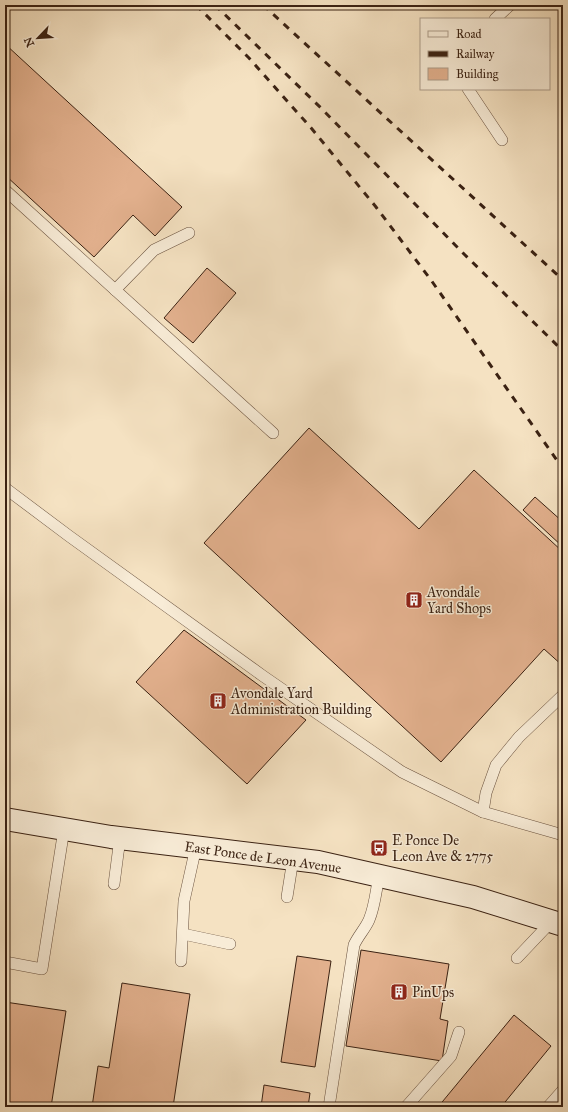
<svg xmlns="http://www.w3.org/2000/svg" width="568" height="1112" font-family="'IM FELL Great Primer',serif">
  <rect width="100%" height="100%" fill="#f5e2c2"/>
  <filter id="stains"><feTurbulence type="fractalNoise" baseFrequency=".005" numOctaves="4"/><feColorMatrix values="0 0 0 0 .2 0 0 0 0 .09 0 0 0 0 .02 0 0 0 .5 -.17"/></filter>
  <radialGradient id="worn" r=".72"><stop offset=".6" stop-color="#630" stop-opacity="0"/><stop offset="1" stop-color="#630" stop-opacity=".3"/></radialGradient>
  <g fill="#e2b08d" stroke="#3b2213">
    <path d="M5,44L182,207L155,236L133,215L94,257L5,175Z"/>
    <path d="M207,268L236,293L193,343L164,318Z"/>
    <path d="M309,428L419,529L474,470L563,552V666L544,649L441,762L204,543Z"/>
    <path d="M535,497L563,522V547L523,510Z"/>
    <path d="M184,630L306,720L247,784L136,682Z"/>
    <path d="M361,950L449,964L440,1019L448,1021L442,1061L346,1046Z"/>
    <path d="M297,956L331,961L315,1067L281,1062Z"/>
    <path d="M122,983L190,994L173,1107H92L98,1066L109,1068Z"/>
    <path d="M5,1002L66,1011L51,1107H5Z"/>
    <path d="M514,1015L551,1046L501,1107H438Z"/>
    <path d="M264,1085L310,1093L308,1107H261Z"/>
  </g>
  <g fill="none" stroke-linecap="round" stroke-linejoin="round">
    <g stroke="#6a523f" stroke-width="12">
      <g id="service">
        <path d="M495,19L510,5"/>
        <path d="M468,89L502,140"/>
        <path d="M5,190L273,433"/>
        <path d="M115,290L154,250L189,233"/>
        <path d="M5,488L69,536L263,676L402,772L483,812L563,835"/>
        <path d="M483,812L486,793L496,765L519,737L563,695"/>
        <path d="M114,884L120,838"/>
        <path d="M287,897L293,859"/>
        <path d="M183,934L230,944"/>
        <path d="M517,958L552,921"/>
        <path d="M181,961L184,901L196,847"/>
        <path d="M5,962L42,969L64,829"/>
        <path d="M329,1107L354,945C358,936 365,929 369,920C375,906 376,890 379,876"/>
        <path d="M406,1107L451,1056L459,1032"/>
        <path d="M548,1107L563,1090"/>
      </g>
    </g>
    <g stroke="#3b2213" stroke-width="24">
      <path id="secondary" d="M5,819L111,837L318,862L473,897L563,925"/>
    </g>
    <use href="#service" stroke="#f8ecd7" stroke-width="11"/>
    <use href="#secondary" stroke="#f8ecd7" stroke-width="22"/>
    <g stroke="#3b2213" stroke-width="3" stroke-dasharray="7 7" stroke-linecap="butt">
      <path d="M196,5L249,58L312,129L376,207L431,280L563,469"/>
      <path d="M215,5L321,108L465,255L563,351"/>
      <path d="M263,5L563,280"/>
    </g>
  </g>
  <defs>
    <g id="building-square" transform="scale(0.9)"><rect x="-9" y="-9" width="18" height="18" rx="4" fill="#8f2418" stroke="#f8ecd7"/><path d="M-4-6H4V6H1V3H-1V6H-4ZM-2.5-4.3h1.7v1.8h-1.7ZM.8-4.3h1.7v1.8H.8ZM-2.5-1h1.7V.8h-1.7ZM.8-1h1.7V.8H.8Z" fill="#fff"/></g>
    <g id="bus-square" transform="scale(0.9)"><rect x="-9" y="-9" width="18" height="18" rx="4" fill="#8f2418" stroke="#f8ecd7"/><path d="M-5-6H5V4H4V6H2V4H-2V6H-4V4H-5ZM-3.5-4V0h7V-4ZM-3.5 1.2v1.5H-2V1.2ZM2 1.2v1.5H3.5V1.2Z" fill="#fff"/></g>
  </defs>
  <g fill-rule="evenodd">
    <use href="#building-square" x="414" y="600"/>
    <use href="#building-square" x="218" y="701"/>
    <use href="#bus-square" x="379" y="848"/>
    <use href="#building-square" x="399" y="992"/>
  </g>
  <g text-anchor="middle" stroke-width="3" stroke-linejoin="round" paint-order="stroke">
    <g font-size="14" fill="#3b2213" stroke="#f8ecd7" text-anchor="start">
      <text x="427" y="597">Avondale<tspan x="427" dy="16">Yard Shops</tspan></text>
      <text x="231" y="698">Avondale Yard<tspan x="231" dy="16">Administration Building</tspan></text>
      <text x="392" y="845">E Ponce De<tspan x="392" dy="16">Leon Ave &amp; 2775</tspan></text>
      <text x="412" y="997">PinUps</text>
    </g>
    <g font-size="14" fill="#3b2213" stroke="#f8ecd7">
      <text transform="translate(263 857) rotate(8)" y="5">East Ponce de Leon Avenue</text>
    </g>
  </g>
  <rect width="568" height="1112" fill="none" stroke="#f5e2c2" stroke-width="20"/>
  <rect x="6" y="6" width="556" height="1100" fill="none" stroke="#3b2213" stroke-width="2"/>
  <rect x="10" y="10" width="548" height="1092" fill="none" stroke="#3b2213"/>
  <rect x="420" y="18" width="130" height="72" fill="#f8ecd7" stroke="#ac9b89"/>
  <rect x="428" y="31" width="20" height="6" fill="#f8ecd7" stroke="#ac9b89"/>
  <text x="456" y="38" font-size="12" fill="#3b2213">Road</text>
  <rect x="428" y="51" width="20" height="6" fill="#3b2213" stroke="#ac9b89"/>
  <text x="456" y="58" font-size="12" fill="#3b2213">Railway</text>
  <rect x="428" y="68" width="20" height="12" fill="#e2b08d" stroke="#ac9b89"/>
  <text x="456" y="78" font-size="12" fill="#3b2213">Building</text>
  <g transform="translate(38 38) rotate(245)" stroke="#f8ecd7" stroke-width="3" paint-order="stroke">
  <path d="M0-3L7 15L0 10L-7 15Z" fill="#3b2213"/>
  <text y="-6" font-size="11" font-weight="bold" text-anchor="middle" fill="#3b2213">N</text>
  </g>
  <rect width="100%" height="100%" filter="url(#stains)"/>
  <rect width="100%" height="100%" fill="url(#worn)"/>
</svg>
